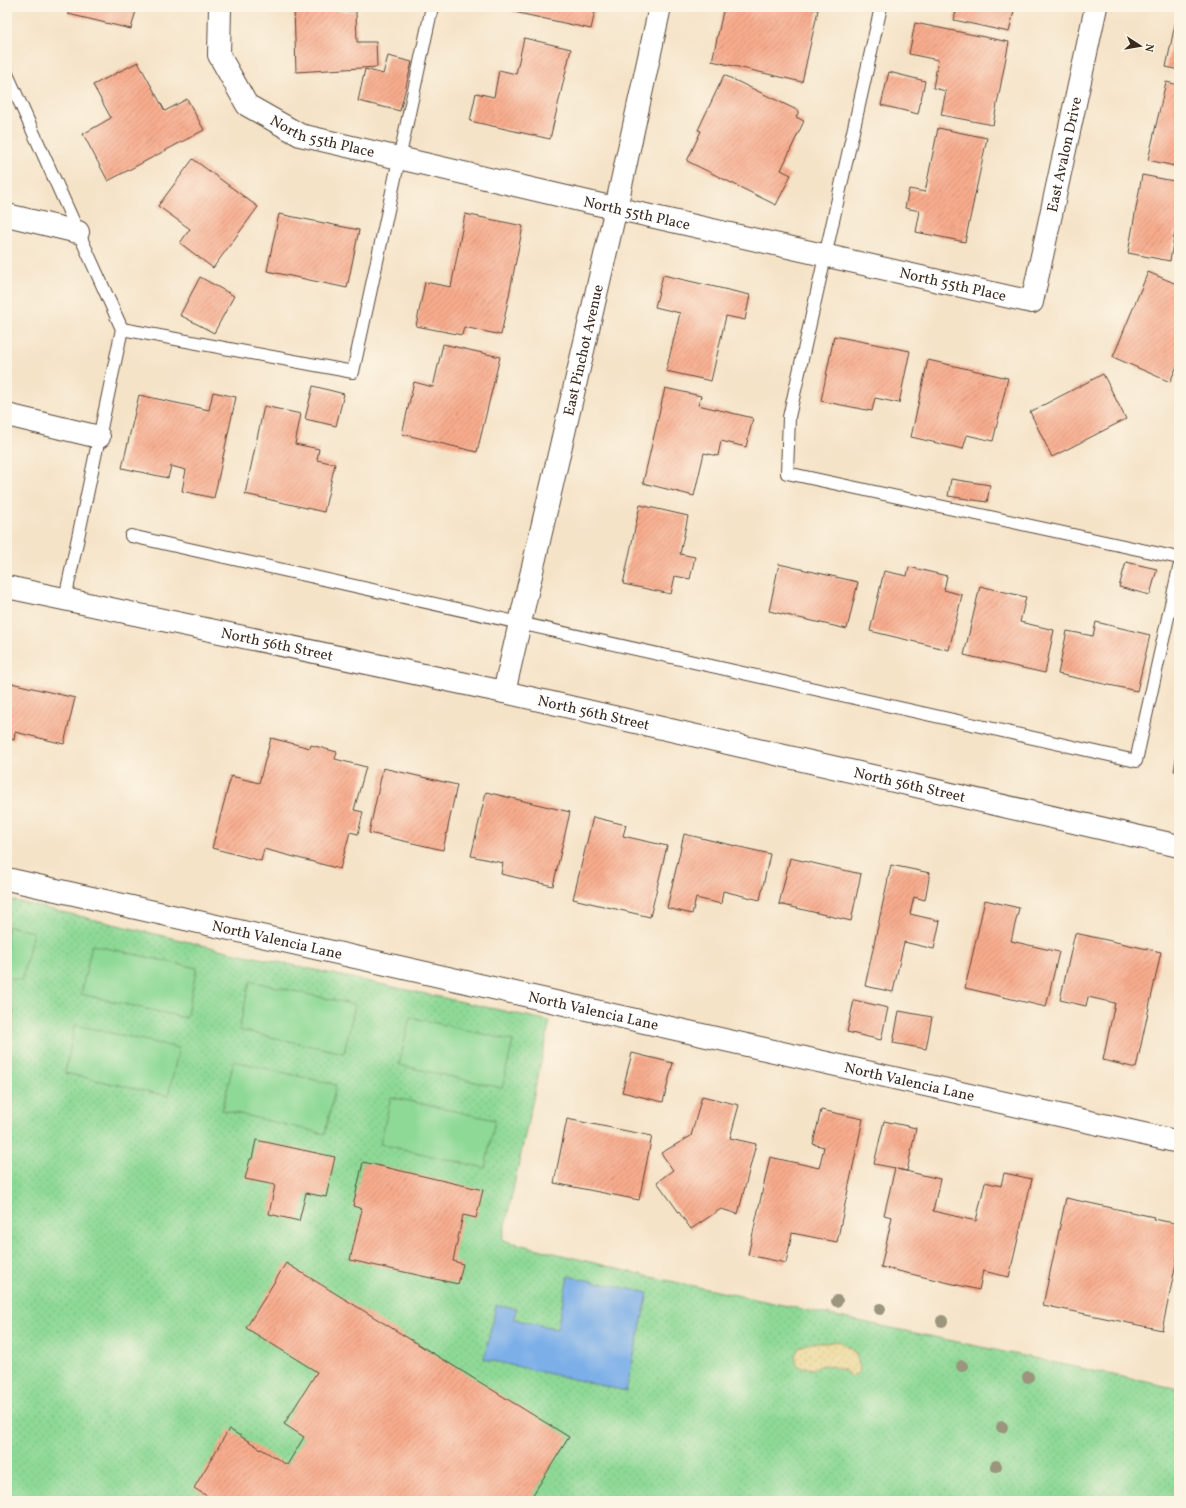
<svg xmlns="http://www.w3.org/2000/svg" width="1186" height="1508" font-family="Vollkorn,serif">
  <defs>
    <pattern id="grass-dots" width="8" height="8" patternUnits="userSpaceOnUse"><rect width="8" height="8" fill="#8ed996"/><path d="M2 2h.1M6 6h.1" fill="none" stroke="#7bba81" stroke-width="1.8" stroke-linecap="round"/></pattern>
    <pattern id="sand-dots" width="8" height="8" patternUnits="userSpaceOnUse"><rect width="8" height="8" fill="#eeda9e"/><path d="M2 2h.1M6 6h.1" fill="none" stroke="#cdbb88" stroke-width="1.8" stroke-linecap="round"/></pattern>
    <pattern id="building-hatch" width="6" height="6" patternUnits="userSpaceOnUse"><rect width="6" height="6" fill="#f8ac8d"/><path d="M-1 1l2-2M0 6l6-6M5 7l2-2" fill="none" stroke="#ca8c73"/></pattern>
  </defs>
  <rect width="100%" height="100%" fill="#fcf5e5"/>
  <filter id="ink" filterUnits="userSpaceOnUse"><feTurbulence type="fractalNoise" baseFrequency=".025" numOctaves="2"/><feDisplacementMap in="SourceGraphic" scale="8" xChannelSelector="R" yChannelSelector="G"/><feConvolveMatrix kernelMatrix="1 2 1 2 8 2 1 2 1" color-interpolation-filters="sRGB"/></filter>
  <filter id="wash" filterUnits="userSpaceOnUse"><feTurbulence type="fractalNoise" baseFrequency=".012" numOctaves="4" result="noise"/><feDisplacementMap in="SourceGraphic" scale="16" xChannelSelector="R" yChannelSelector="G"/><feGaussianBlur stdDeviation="0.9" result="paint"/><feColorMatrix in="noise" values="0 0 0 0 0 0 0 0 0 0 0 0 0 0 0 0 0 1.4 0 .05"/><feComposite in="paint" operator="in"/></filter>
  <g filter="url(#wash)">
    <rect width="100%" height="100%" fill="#f5e3c8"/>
    <path fill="url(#grass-dots)" stroke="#64825a" d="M7,899L227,951L550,1021L502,1240L651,1277L1179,1389V1501H7Z"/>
    <path fill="url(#sand-dots)" stroke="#94825e" d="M839,1341C855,1351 857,1352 860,1371L852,1377L844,1370L831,1366L822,1365L814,1369L798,1366L795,1356L799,1347L811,1343H827Z"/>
    <g fill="#8ed996" stroke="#64825a">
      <path d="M7,926L33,932L22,980L7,977Z"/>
      <path d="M92,945L197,968L186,1018L81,994Z"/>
      <path d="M250,981L355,1005L344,1053L239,1030Z"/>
      <path d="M7,1009L14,1010L7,1041Z"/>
      <path d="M410,1017L513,1041L502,1088L399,1065Z"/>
      <path d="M75,1025L179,1048L168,1096L65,1073Z"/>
      <path d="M234,1061L336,1085L325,1134L222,1110Z"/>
      <path d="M391,1097L495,1120L485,1168L380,1144Z"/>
    </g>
    <path fill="#7bafe8" stroke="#5b6c83" d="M568,1276L648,1293L626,1391L484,1359L496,1305L516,1309L514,1319L557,1329Z"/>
    <g id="blocks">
      <g fill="url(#building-hatch)">
        <path d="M70,7H137L131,29L68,14Z"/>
        <path d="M294,7H338L339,11H356L357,42H376L377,67L296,72Z"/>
        <path d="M515,7H596L591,29L514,12Z"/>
        <path d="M724,7H806L818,10L802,82L712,61Z"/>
        <path d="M957,7H1015L1009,32L954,20Z"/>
        <path d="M1178,10H1179V70L1166,67Z"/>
        <path d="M915,23L1009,42L993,125L941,115L946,91L933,88L938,60L909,54Z"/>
        <path d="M524,38L571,49L550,139L470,121L476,93L494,97L499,70L516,74Z"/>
        <path d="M388,56L412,62L400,111L358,101L365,69L383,74Z"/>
        <path d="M138,62L165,111L187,99L204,130L108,181L83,134L111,118L93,85Z"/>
        <path d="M889,72L925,81L918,114L881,105Z"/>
        <path d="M724,75L799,111L796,117L804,121L781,170L791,175L776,205L687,161L701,131L698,130Z"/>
        <path d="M1166,82L1179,85V167L1148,160Z"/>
        <path d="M938,128L987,138L965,242L916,232L920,211L905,208L909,189L925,192Z"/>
        <path d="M193,159L258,207L213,268L180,243L190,229L158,206Z"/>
        <path d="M1142,175L1179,182V232L1175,231L1170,261L1128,253Z"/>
        <path d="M279,214L359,230L347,288L267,271Z"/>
        <path d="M465,214L523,226L501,335L464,327L462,335L416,326L425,282L451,287Z"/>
        <path d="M1148,272L1179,285V361L1170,382L1113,357Z"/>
        <path d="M663,275L750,295L745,320L726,316L711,381L666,371L680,313L655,307Z"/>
        <path d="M200,277L234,296L214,333L180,315Z"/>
        <path d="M834,336L910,351L899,403L875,398L872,411L821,401Z"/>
        <path d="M443,344L500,357L477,452L402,434L414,382L433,387Z"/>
        <path d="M928,360L1008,378L993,441L967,435L963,449L911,437Z"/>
        <path d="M1103,374L1126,419L1052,457L1030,412Z"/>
        <path d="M313,386L344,394L336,426L305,419Z"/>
        <path d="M665,388L701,396L698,405L753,418L746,447L721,441L718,456L704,453L694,496L643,483Z"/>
        <path d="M213,392L236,397L214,498L182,491L186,470L171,466L168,478L122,468L139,395L209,410Z"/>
        <path d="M264,406L301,414L295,444L319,449L317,460L335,464L324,512L245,494Z"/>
        <path d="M951,479L990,485L987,502L948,496Z"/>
        <path d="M640,505L688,516L680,554L695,557L690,579L675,576L671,594L623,584Z"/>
        <path d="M1126,562L1157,569L1150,595L1119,587Z"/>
        <path d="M779,564L858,582L847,629L769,611Z"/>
        <path d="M909,567L947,576L944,590L962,595L949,650L870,631L884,571L907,576Z"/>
        <path d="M980,586L1026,597L1020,622L1054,630L1045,673L964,655Z"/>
        <path d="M1096,622L1150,635L1137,691L1058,674L1067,631L1093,636Z"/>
        <path d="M7,682L75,698L64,744L15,732L14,740L7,738Z"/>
        <path d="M271,738L310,748L311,745L337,752L335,759L366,767L354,810L363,812L358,834L350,832L340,869L264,849L261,861L212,848L231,776L259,783Z"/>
        <path d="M1178,747H1179V772L1174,771Z"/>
        <path d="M383,768L457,785L443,850L369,833Z"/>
        <path d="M486,792L570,812L553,886L501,874L503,863L471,856Z"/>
        <path d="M593,817L626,825L623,836L667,846L650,917L573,899Z"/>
        <path d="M684,834L770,854L760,900L723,891L721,904L696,898L692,914L667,908Z"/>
        <path d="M790,858L861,874L851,921L779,904Z"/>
        <path d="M891,865L930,873L925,900L914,897L910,914L940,921L934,949L904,942L893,992L865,986Z"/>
        <path d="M985,900L1019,908L1011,941L1059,952L1046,1007L965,988Z"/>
        <path d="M1075,933L1161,952L1136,1068L1103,1060L1115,1003L1088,997L1086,1006L1060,1000Z"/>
        <path d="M854,1000L888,1008L881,1040L847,1032Z"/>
        <path d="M899,1011L932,1017L926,1049L893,1043Z"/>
        <path d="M632,1053L673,1063L663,1102L622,1092Z"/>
        <path d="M702,1096L739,1105L730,1138L756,1144L738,1214L721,1209L691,1229L657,1182L673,1170L661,1153L691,1136Z"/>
        <path d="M821,1110L863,1119L837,1242L792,1233L786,1263L748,1255L770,1157L819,1168L824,1147L813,1144Z"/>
        <path d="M567,1119L652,1136L639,1200L554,1183Z"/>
        <path d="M884,1121L916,1128L907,1171L897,1169L940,1179L933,1211L976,1221L985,1182L1001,1186L1004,1173L1032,1179L1009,1277L983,1271L979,1290L881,1267L892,1217L884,1215L895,1168L874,1164Z"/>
        <path d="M256,1140L335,1157L326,1197L306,1193L299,1221L269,1214L275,1185L245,1179L250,1159H252Z"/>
        <path d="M363,1162L483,1190L476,1218L463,1215L453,1261L463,1264L458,1284L350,1260L362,1209L353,1206Z"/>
        <path d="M1066,1198L1154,1217L1153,1219L1179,1224V1249L1162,1330L1043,1305Z"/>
        <path d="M286,1263L569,1437L529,1501H215L194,1488L229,1429L287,1465L304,1437L284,1424L317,1372L246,1328Z"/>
      </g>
    </g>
  </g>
  <g filter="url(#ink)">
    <use href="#blocks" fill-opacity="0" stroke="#574638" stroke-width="1"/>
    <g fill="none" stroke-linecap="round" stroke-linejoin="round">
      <g stroke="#574638" stroke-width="14">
        <g id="service">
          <path d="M881,7L789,417L787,473L1179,558"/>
          <path d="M7,74L122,329L65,599"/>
          <path d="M122,329L353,372L432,7"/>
          <path d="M131,536L1136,761L1179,568"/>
        </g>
      </g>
      <g stroke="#574638" stroke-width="24">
        <g id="minor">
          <path id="s1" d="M220,7L219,55L247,105L300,135L588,202L1032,302L1096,7"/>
          <path d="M7,215L78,232"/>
          <path d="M7,415L99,437"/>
          <path id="s2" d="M504,692L616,208L660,7"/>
          <path id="s3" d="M7,879L1179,1142"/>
        </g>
      </g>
      <g stroke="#574638" stroke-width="24">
        <g id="secondary">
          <path id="s4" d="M7,587L504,692L1179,846"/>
        </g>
      </g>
      <use href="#service" stroke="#fff" stroke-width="12"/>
      <use href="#minor" stroke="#fff" stroke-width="22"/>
      <use href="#secondary" stroke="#fff" stroke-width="22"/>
    </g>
    <g fill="#9a957b">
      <circle cx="837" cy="1301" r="6"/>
      <circle cx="880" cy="1309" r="6"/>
      <circle cx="942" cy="1321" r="6"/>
      <circle cx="962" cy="1366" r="6"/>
      <circle cx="1028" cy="1377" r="6"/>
      <circle cx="1002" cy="1427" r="6"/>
      <circle cx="996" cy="1466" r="6"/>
    </g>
  </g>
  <g text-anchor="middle" stroke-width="3.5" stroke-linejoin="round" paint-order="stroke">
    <g font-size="15" fill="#3b2a1e" stroke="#fcf5e5">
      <text dy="5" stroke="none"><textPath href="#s1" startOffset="188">North 55th Place</textPath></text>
      <text dy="5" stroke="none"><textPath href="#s1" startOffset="1068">East Avalon Drive</textPath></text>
      <text dy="5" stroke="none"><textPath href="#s1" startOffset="512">North 55th Place</textPath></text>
      <text dy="5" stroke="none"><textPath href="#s1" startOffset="836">North 55th Place</textPath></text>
      <text dy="5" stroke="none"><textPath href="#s2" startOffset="351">East Pinchot Avenue</textPath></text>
      <text dy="5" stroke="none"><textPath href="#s4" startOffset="276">North 56th Street</textPath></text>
      <text dy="5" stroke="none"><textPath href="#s4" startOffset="600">North 56th Street</textPath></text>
      <text dy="5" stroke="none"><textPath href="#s4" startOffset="924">North 56th Street</textPath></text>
      <text dy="5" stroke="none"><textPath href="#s3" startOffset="277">North Valencia Lane</textPath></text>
      <text dy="5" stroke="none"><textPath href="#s3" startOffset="601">North Valencia Lane</textPath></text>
      <text dy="5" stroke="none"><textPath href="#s3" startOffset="925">North Valencia Lane</textPath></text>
    </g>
  </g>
  <rect width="1186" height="1508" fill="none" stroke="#fcf5e5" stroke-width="24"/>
  <g transform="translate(1140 46) rotate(102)" stroke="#fcf5e5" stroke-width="3" paint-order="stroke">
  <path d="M0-3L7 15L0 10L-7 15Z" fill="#3b2a1e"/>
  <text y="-6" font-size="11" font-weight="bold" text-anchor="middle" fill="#3b2a1e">N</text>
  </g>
</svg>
